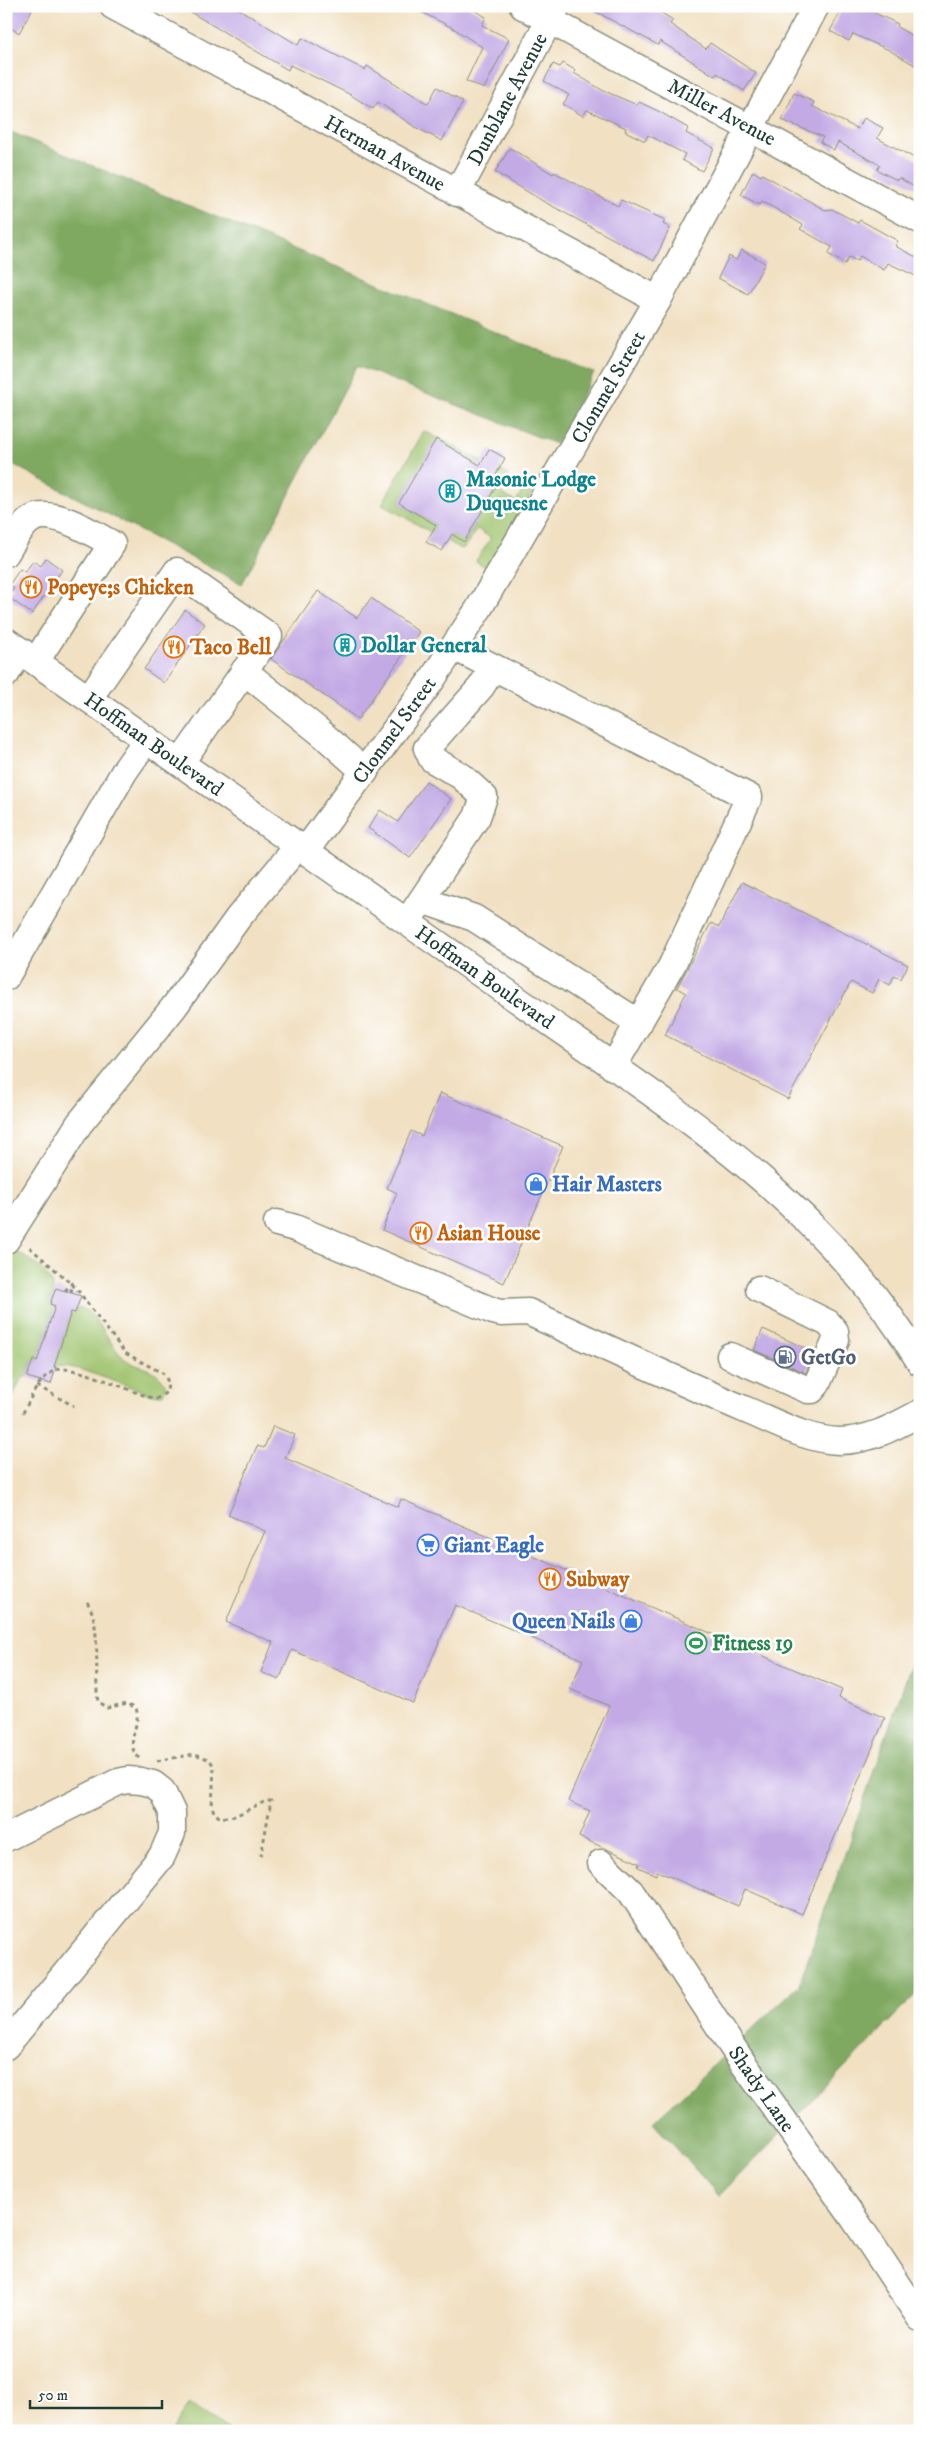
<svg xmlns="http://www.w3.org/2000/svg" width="926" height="2437" font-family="'IM FELL DW Pica',serif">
  <rect width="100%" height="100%" fill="#fff"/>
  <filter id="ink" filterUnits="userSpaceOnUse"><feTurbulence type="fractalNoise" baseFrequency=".02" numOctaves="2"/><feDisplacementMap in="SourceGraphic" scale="10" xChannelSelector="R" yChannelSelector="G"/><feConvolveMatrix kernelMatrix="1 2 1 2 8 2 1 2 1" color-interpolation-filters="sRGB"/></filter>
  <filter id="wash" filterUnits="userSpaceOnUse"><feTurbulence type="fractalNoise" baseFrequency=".0096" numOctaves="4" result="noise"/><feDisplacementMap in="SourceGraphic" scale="20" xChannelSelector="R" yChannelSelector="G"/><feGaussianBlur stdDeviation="1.12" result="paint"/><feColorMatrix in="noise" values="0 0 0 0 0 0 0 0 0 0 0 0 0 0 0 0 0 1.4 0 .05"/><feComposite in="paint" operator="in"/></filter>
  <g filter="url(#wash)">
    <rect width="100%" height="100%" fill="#f1e0c1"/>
    <g fill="#9fc36d" stroke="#5f8050">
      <path d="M424,431L482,461L480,465L436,440L399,503L436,525L432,533L382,504Z"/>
      <path d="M499,468L508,475L499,492L516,502L525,487L529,486L534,489L491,567H485L476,561L491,538L477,529L464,548L460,549L448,541L452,534L465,541L501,478L495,474Z"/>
      <path d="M11,1249C25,1257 52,1272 53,1289C54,1294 52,1299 51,1304L55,1306L37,1362L32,1361L27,1376L21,1379L6,1411V1257Z"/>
      <path d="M82,1308C101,1318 108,1345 125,1359C138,1369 161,1368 166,1387L163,1394L154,1395L79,1369L65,1366L54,1367L71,1312L75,1313L77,1309Z"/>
      <path d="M190,2403L230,2431H172Z"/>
    </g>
    <g fill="#7fa960" stroke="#4f734a">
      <path d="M6,130L594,373L556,444L357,366L242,584L6,461Z"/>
      <path d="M920,1639V1990L719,2196L653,2122L799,1985Z"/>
    </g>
    <g id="blocks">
      <g fill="#c3aae5">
        <path d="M6,6H34L19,33L6,25Z"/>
        <path d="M180,6H234L298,45L302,38L365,70L367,66L428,104L437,87L463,102L442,141L415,127L378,102L373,109L349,94L290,65L288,70Z"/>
        <path d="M409,6H467L486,17L482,25L509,39L484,89L466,81L482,47L453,28Z"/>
        <path d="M585,6H642L653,12L655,9L673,20L670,24L706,49L710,43L756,73L744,91L717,73L715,76L660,41L658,45Z"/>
        <path d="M844,6H860L898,24L897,27L920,40V68L889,50L853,34L849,41L830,31Z"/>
        <path d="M563,63L575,70L574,73L607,93V92L637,105L639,102L660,112L688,128L686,133L714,148L702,171L682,160L685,154L648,135L645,141L625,131L626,128L587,110L583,116L563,104L569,95L544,81L553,64L560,67Z"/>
        <path d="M794,93L814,102L812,106L858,129L864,118L883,128L877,138L920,161V190L899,178L897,180L877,170L880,165L838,142L834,150L820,142L823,137L782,120Z"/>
        <path d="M510,148L553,174L554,172L618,206L621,200L665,220L663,224L670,228L654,261L541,200L495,172Z"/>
        <path d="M753,171L761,176L762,174L825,210L832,209L858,223L860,220L898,241L895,246L920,259V278L888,263L884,270L860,256L857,261L849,257L845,264L828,254L832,247L800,229L803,225L762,201L760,205L741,195Z"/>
        <path d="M742,250L765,263L748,294L718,278L729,256L736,260Z"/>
        <path d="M436,439L480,465L489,449L505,458L496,475L501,478L464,542L452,534L442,551L426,542L436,525L399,503Z"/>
        <path d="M46,558L62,570L32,614L8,597L14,588L9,585L20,569L25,572L33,561L41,566Z"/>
        <path d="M318,591L357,618L371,598L419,632L358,719L271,659Z"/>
        <path d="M185,610L205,624L164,683L144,669Z"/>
        <path d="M426,781L451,799L410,858L368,828L380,810L398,822Z"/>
        <path d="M742,882L908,965L901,979L894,976L890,985L879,979L872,993L851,982L788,1099L665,1035L686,993L677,988L711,923L719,927Z"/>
        <path d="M440,1093L563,1146L504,1283L382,1230L397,1193L387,1188L411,1131L422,1136Z"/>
        <path d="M56,1288L81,1296L75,1313L71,1312L54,1367H56L51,1384L27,1377L33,1360L37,1362L55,1306L50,1304Z"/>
        <path d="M763,1329L814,1352L806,1373L754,1350Z"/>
        <path d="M273,1426L295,1435L285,1458L398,1507L401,1499L842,1690L839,1698L885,1718L802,1914L745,1889L738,1906L657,1871L656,1875L638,1867L639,1863L579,1837L590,1811L568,1801L609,1706L570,1689L583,1660L455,1605L413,1703L292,1650L279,1680L261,1672L273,1642L226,1622L265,1531L228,1515L257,1446L264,1448Z"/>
      </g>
    </g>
  </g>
  <g filter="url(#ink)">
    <use href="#blocks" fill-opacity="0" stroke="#888e7a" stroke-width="1"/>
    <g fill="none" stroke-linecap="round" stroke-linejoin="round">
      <g stroke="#888e7a" stroke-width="29">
        <g id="minor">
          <path d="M113,6L658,300"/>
          <path d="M523,6L920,220"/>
          <path d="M457,193L557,6"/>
          <path d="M6,553C13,542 21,525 32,519C53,507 94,534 112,544L36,661"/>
          <path d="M6,641C170,756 334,870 498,986C654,1097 818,1192 920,1362"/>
          <path d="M454,647L749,797L672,965L613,1067"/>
          <path d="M244,671L320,732L365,772"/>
          <path d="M6,674L21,651"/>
          <path d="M89,698L177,571L269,636L181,762"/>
          <path d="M306,850L429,684L478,610L658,300L816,6"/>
          <path d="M422,900L474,918L639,1023"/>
          <path d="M407,922L477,817L484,797L461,776L432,759L427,748L481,687L493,668"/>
          <path d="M6,977L124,772L147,739"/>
          <path d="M277,1223L295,1228L493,1311L501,1313L528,1312C601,1345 673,1379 746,1410C775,1422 807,1440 839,1441C869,1441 894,1427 920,1413"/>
          <path d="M6,1240L79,1124L174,1007L238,918L299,845"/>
          <path d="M730,1356L808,1390H812L817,1384L836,1340L835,1331L828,1323L759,1289"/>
          <path d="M6,1838L118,1782L128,1780L141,1781L153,1784L162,1791L172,1812V1833L162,1856L6,2046"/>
          <path d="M601,1863L631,1892L743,2063L855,2220L920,2318"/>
        </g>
      </g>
      <g stroke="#888e7a" stroke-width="3" stroke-dasharray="4 4" stroke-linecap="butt">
        <path d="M65,1291L72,1283L71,1293"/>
        <path d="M37,1386L74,1406"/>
        <path d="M23,1413C31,1398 38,1378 56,1370C74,1363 134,1394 156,1399L167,1392L168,1382L164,1374L125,1353L76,1288L27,1245"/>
        <path d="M87,1602C102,1623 94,1676 98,1702L107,1708L127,1703L136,1708C142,1724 123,1744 139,1758"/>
        <path d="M157,1761L195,1754L210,1760L214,1767L212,1807L214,1812L220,1818L235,1816L266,1801H271L261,1856"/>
      </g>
      <use href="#minor" stroke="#fff" stroke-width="26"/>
    </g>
  </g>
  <defs>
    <g id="building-ring" transform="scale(1.125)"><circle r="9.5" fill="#fff" stroke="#0f9aa8" stroke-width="1.5"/><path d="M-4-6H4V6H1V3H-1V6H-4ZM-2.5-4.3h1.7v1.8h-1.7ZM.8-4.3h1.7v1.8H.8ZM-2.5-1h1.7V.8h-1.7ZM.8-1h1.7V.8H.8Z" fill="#0f9aa8"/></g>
    <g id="restaurant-ring" transform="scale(1.125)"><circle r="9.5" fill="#fff" stroke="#e8710a" stroke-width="1.5"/><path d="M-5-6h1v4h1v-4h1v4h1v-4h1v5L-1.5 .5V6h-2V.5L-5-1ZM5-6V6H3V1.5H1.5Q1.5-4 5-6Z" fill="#e8710a"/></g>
    <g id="shop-ring" transform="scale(1.125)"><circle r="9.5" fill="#fff" stroke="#3f7fe0" stroke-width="1.5"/><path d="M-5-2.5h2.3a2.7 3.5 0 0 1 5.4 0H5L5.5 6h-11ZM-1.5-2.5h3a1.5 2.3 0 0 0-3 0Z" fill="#3f7fe0"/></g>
    <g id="fuel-ring" transform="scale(1.125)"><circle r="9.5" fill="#fff" stroke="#5c6f8a" stroke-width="1.5"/><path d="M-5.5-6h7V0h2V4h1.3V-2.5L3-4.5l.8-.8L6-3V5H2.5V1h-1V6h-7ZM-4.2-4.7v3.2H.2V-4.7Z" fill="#5c6f8a"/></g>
    <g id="supermarket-ring" transform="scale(1.125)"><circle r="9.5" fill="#fff" stroke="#3f7fe0" stroke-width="1.5"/><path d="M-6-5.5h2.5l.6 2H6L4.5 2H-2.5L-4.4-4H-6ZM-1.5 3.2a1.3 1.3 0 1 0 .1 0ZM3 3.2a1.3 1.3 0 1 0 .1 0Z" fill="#3f7fe0"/></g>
    <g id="stadium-ring" transform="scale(1.125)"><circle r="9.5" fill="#fff" stroke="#2e9e5b" stroke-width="1.5"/><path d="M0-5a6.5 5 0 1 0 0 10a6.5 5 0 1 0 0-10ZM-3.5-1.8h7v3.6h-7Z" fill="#2e9e5b"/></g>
  </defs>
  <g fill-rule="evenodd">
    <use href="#building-ring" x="450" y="491"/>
    <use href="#restaurant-ring" x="31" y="587"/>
    <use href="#building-ring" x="345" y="645"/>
    <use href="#restaurant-ring" x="174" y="647"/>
    <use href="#shop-ring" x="536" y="1184"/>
    <use href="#restaurant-ring" x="421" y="1233"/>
    <use href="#fuel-ring" x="785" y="1357"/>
    <use href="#supermarket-ring" x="428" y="1545"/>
    <use href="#restaurant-ring" x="550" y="1579"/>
    <use href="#shop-ring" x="631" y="1621"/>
    <use href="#stadium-ring" x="696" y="1643"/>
  </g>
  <g text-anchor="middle" stroke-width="5" stroke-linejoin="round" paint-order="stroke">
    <g font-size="21" fill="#1f3d34" stroke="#fff">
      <text transform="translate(507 99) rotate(-62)" y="7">Dunblane Avenue</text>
      <text transform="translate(722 112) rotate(28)" y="7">Miller Avenue</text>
      <text transform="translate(385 153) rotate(29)" y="7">Herman Avenue</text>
      <text transform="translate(608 387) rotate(-60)" y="7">Clonmel Street</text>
      <text transform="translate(394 730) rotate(-54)" y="7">Clonmel Street</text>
      <text transform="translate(154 744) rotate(35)" y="7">Hoffman Boulevard</text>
      <text transform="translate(485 977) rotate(35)" y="7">Hoffman Boulevard</text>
      <text transform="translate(762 2089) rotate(55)" y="7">Shady Lane</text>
    </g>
    <g font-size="21" font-weight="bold" fill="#0d838f" stroke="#fff" text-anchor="start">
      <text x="466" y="486">Masonic Lodge<tspan x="466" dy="24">Duquesne</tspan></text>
      <text x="361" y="652">Dollar General</text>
    </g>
    <g font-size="21" font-weight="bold" fill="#c56008" stroke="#fff" text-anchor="start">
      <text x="47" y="594">Popeye;s Chicken</text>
      <text x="190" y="654">Taco Bell</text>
      <text x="437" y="1240">Asian House</text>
      <text x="566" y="1586">Subway</text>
    </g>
    <g font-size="21" font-weight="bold" fill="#366cbe" stroke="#fff" text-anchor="start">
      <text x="552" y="1191">Hair Masters</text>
      <text x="444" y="1552">Giant Eagle</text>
      <text x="615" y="1628" text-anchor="end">Queen Nails</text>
    </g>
    <g font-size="21" font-weight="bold" fill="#4e5e75" stroke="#fff" text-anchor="start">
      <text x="801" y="1364">GetGo</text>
    </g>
    <g font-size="21" font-weight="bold" fill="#27864d" stroke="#fff" text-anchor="start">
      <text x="712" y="1650">Fitness 19</text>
    </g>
  </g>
  <rect width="926" height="2437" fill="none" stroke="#fff" stroke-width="25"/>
  <path d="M30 2400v8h132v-8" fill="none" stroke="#1f3d34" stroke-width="2.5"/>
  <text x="38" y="2400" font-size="15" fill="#1f3d34" stroke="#ffffff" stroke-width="4" paint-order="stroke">50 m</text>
</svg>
